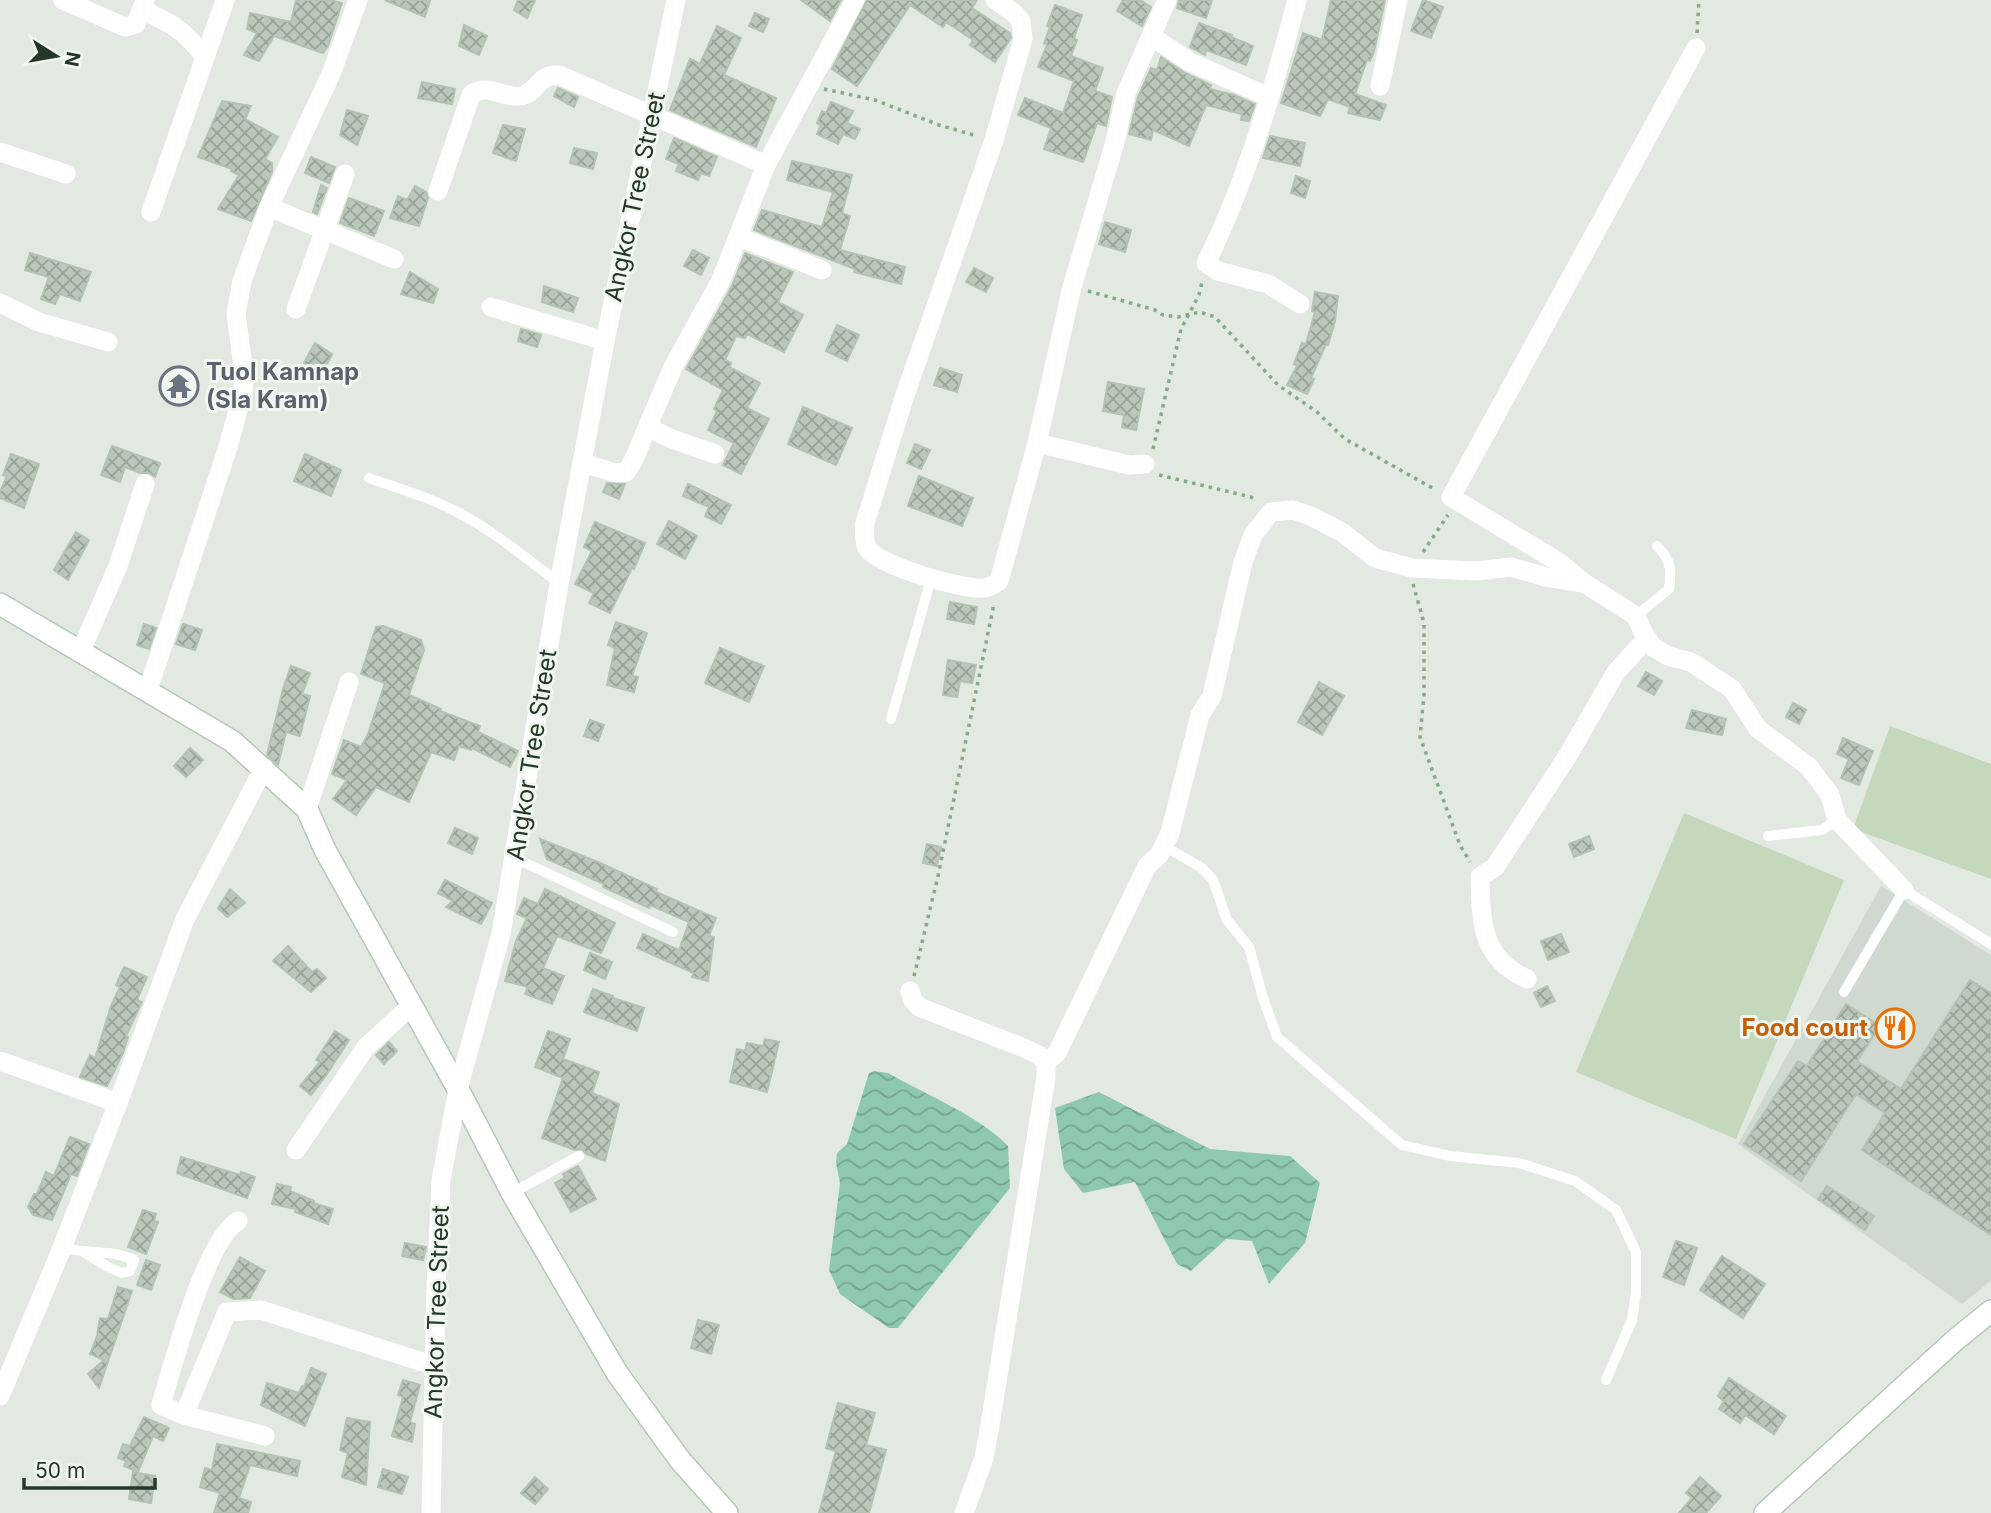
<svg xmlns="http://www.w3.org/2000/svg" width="1991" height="1513" font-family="Inter,sans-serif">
  <defs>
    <pattern id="water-waves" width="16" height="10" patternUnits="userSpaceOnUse" patternTransform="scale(1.75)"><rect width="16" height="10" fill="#8ec9af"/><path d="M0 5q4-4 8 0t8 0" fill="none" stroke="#74a48e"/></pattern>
    <pattern id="building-cross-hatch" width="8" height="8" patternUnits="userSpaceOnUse" patternTransform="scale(1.75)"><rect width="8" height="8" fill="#bac7ba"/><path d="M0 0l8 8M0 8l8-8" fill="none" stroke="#97a397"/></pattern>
  </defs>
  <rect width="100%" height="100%" fill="#e1e9e0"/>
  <path fill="#cfd9cf" d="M1881,886L1991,955V1281L1962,1304L1738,1144Z"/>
  <g fill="#c5d8bb">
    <path d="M1890,726L1991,764V879L1853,829Z"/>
    <path d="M1684,813L1844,880L1736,1139L1576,1072Z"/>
  </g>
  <g fill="url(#water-waves)">
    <path d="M874,1071L888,1073C926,1095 978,1115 1008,1146L1010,1188L898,1328H889L840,1294L829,1270L840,1183L836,1163L837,1153L847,1144L869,1073Z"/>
    <path d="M1099,1092L1210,1149L1290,1156L1320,1183L1305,1243L1269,1284L1252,1241L1226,1239L1191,1271L1177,1264L1135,1182L1083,1193L1064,1169L1055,1108Z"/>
  </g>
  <g fill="url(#building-cross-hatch)" stroke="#b4c2b3" stroke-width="2">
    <path d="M296,0H330L342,3L328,46L323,53L274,36L259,61L244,55L257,33L247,29L250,13L291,22Z"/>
    <path d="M385,0H430L425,17Z"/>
    <path d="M518,0H535L527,18L514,10Z"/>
    <path d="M801,0H841L830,21Z"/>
    <path d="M867,0H977L972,8L1010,33L1011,38L995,62L970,45L973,40L946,22L943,27L910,5L857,86L832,69Z"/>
    <path d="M1123,0H1140L1151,7L1142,26L1117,11Z"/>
    <path d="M1179,0H1212L1206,18L1177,8Z"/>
    <path d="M1331,0H1385L1374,52L1370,61L1367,60L1355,94L1386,105L1380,120L1348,113L1350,107L1328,99L1320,116L1281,103L1303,33L1322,40Z"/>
    <path d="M1423,0L1443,7L1431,38L1411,31Z"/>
    <path d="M1055,5L1082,15L1074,38L1077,40L1071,56L1103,68L1095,91L1112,97L1106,126L1097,123L1083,162L1044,149L1051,128L1018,115L1025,98L1063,113L1074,81L1038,67L1047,45L1044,43L1050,27L1047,26Z"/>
    <path d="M755,13L769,19L763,32L749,26Z"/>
    <path d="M1199,23L1232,35L1231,37L1253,46L1246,65L1206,50L1205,55L1190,47Z"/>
    <path d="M464,25L487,36L479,55L459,46Z"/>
    <path d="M717,26L741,38L724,75L776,98L756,147L670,110L690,59L700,64Z"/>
    <path d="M1161,57L1185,73L1211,85L1210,89L1234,95L1255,104L1249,121L1241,120L1242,114L1206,105L1189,146L1153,130L1151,140L1129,134L1138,97L1151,68L1157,70Z"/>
    <path d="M422,82L455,89L452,104L418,98Z"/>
    <path d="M558,88L578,97L574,107L554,96Z"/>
    <path d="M222,101L251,106L245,119L278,137L265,159L272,163V172L251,221L218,209L239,175L231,171L232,169L198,157Z"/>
    <path d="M831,102L853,111L847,123L860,129L855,139L843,134L838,144L817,134L821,125L817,123L822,111L826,113Z"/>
    <path d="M347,110L368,116L357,145L340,135Z"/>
    <path d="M503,125L525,129L516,161L493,153Z"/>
    <path d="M1270,136L1305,143L1300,166L1263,158Z"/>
    <path d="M674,138L717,157L709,176L701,173L698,180L676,171L679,164L666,159Z"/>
    <path d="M574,148L597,153L593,169L570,163Z"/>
    <path d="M311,157L335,167L329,183L305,173Z"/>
    <path d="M792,161L852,175L842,213L850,216L840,250L905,267L901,284L854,272L855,269L754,230L762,210L822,227L833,192L787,180Z"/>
    <path d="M1296,176L1310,181L1305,198L1291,193Z"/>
    <path d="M321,185L327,188L317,214L313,212Z"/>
    <path d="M415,186L426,192L428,198L419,226L390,218L398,196L407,200Z"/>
    <path d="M349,198L384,211L374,236L340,223Z"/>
    <path d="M1105,222L1131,230L1125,252L1099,244Z"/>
    <path d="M693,250L709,258L701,275L684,266Z"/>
    <path d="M30,253L91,272L80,301L60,294L55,304L41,299L49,277L25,270Z"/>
    <path d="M745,253L793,272L778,302L803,315L784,352L747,334L745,338L736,336L725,360L731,363L729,367L760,383L747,408L769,419L741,474L723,465L734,443L708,430L717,411L714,409L723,390L686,369L732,286Z"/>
    <path d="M974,268L993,278L986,292L966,282Z"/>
    <path d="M410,272L438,289L433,303L401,294Z"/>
    <path d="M544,286L578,298L573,312L542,302Z"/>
    <path d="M1315,292L1338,296L1335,321L1328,345L1326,344L1311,378L1314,379L1307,394L1287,385L1297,366L1294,364L1302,343L1306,344L1315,312L1312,311Z"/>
    <path d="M837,325L859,335L847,361L826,351Z"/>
    <path d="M521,329L541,335L537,347L518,341Z"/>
    <path d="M315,343L332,354L322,374L304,363Z"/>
    <path d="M940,368L962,375L957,392L934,385Z"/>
    <path d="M1108,382L1144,389L1136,430L1122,427L1124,415L1103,411Z"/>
    <path d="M803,407L852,428L836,465L788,444Z"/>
    <path d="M915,444L930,450L921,469L907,463Z"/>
    <path d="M112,446L160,463L155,477L149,473H140L125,467L120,482L101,475Z"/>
    <path d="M11,454L39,464L24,508L0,498V492L7,476L3,475Z"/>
    <path d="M305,454L341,470L331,496L294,481Z"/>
    <path d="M919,476L973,498L962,526L908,506Z"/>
    <path d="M607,483L625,484L619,499L603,492Z"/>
    <path d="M688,484L731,505L721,524L705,516L709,507L683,496Z"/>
    <path d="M669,521L697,536L685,559L657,544Z"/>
    <path d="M595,522L645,543L634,569L632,568L610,613L589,603L594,593L575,584L592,551L584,547Z"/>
    <path d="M76,532L89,540L68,580L54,570Z"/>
    <path d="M950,602L977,607L974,624L947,619Z"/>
    <path d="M616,622L647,633L632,676L638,677L634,692L607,685L615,648L608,645Z"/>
    <path d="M144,624L156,628L149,649L137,645Z"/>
    <path d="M183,624L202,630L195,650L176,644Z"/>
    <path d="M383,626L421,640L424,650L409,695L441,709L440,711L480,726L478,732L518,751L510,767L472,748L471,750L459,746L454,760L431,752L409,802L376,787L356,815L333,799L347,780L332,774L344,740L361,747L368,734L385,683L361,674L376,627Z"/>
    <path d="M720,648L764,666L749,702L705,683Z"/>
    <path d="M948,660L976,665L972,683L960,681L957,697L943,695Z"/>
    <path d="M291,666L310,673L302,694L310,696L300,736L286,732L278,765L267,755L283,689Z"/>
    <path d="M1646,672L1662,681L1654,695L1638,686Z"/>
    <path d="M1319,682L1344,696L1322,735L1298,722Z"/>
    <path d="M1793,703L1806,710L1799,724L1786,717Z"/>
    <path d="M1692,710L1726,719L1722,735L1686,728Z"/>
    <path d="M590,720L604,725L598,741L584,736Z"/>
    <path d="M1843,738L1873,751L1859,785L1841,778L1849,759L1837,754Z"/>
    <path d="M190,748L203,760L186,777L174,766Z"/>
    <path d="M455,828L478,838L472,854L448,843Z"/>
    <path d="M1589,836L1594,849L1574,857L1569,844Z"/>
    <path d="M540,839L598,862L657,889L656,892L716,918L709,936L714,937L708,981L692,977L694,973L637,948L643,934L679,950L689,922L650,905L649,908L603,887L604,884L547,859Z"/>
    <path d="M927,844L941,847L937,866L923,863Z"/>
    <path d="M445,880L492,903L481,924L446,907L453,901L438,893Z"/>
    <path d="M230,889L245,903L227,917L218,908Z"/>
    <path d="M545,889L615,923L601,953L557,936L543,968L564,976L552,1004L525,994L528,987L505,981L516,941L527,918L517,914L524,898L538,904Z"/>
    <path d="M1561,934L1569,952L1548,960L1541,941Z"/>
    <path d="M288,946L312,972L317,969L326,978L311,992L273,961Z"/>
    <path d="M590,953L612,962L605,979L584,970Z"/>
    <path d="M124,967L147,977L137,1000L142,1002L141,1004L126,1036L128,1037L123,1053L107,1086L80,1077L90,1055L95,1058L111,1006L120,987L116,985Z"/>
    <path d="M1970,980L1991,993V1235L1862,1150L1885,1113L1856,1094L1801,1181L1744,1144L1798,1061L1807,1066L1846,1004L1880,1026L1857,1061L1901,1089Z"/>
    <path d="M1547,986L1555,1001L1541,1007L1534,993Z"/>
    <path d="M593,989L613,996V998L644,1008L637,1031L584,1012Z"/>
    <path d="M335,1031L349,1040L327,1074L311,1095L300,1086L320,1062L316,1060Z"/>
    <path d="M548,1031L570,1039L563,1059L599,1072L592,1093L619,1104L605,1161L586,1154L582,1149L575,1150L542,1138L563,1078L535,1067Z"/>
    <path d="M765,1039L779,1042L767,1092L730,1082L737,1049L745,1051L747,1043L763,1046Z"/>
    <path d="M389,1042L397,1051L384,1064L376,1055Z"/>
    <path d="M70,1137L89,1144L77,1176L71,1174L52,1220L33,1215L28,1207L34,1194H37L46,1172L54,1176Z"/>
    <path d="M181,1157L240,1175L241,1172L255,1177L247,1198L177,1173Z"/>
    <path d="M578,1166L596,1199L571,1212L555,1183L565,1178L563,1174Z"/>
    <path d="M277,1184L291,1187L290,1191L314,1201L313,1203L333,1209L328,1224L295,1212L296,1209L272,1204Z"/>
    <path d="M1827,1186L1874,1216L1865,1230L1818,1199Z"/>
    <path d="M143,1210L156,1214L154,1221L158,1222L146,1254L128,1247Z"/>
    <path d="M1676,1241L1697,1248L1684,1285L1663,1277Z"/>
    <path d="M405,1243L426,1247L423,1260L402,1256Z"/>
    <path d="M1722,1256L1765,1284L1743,1318L1700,1290Z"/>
    <path d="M240,1257L265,1271L250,1298L234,1299L220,1292Z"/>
    <path d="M146,1260L160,1265L151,1290L137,1285Z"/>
    <path d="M118,1287L132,1291L99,1388L88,1374L104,1360L90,1354L97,1336L100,1318L108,1319Z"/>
    <path d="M698,1320L719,1325L711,1354L691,1348Z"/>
    <path d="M311,1368L326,1374L305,1426L261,1405L267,1383L299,1393L302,1386L304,1387Z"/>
    <path d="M1729,1378L1786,1416L1774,1434L1745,1415L1740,1423L1719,1409L1724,1401L1718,1396Z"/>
    <path d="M403,1380L420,1385L410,1422L415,1424L412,1442L392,1436L403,1397L398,1395Z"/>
    <path d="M838,1403L875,1413L866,1445L886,1450L869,1513H819L836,1451L826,1448Z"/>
    <path d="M144,1417L169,1428L163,1441L153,1436L138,1472L124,1466L126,1461L118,1458L123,1444L130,1446Z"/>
    <path d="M347,1418L370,1422L366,1485L342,1477L348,1453L340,1450Z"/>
    <path d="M217,1444L300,1461L297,1476L250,1465L239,1498L251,1502L248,1513H214L220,1493L200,1487L205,1468L212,1470Z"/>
    <path d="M383,1469L408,1477L402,1494L378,1487Z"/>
    <path d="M133,1472L155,1476L151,1503L129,1499Z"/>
    <path d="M535,1477L548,1489L535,1504L521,1493Z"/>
    <path d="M1700,1477L1721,1496L1706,1513H1679L1692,1498L1686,1493Z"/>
  </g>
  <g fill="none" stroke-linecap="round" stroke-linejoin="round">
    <g stroke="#b5c8b6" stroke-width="24">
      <g id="secondary">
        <path d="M0,604L232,741L307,809L325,850L458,1089L512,1193L617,1373L680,1460L727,1513"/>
        <path d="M1765,1513L1954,1341L1991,1311"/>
      </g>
    </g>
    <g stroke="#84aa87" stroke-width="3.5" stroke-dasharray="3.5 5" stroke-linecap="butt">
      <path d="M1697,33L1699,0"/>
      <path d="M824,89L875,100L939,125L977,136"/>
      <path d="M1088,291L1155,310L1163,315L1178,317L1200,312L1215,317L1278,385L1317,412L1345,439L1436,490"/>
      <path d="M1153,449L1181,329L1199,295L1202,282"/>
      <path d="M1159,475L1251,497L1257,501"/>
      <path d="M1423,552L1448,515"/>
      <path d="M1413,584L1424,623V695L1420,737L1460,845L1470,862"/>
      <path d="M914,976L938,876L994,604"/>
    </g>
    <g stroke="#fff" stroke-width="10">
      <path d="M369,478C400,489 432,498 461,514C496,533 527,559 559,583"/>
      <path d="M1636,616L1669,589C1672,569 1671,560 1657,546"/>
      <path d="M891,719L931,579"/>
      <path d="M1768,836L1822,830L1837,820"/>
      <path d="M1164,846L1202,868L1213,880L1227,920L1249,947L1263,998L1277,1037L1402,1145L1450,1156L1519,1163L1575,1181L1616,1210L1636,1252V1292L1632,1320L1606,1380"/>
      <path d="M515,858L673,932"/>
      <path d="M1844,992L1904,890L1991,944"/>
      <path d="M512,1193L579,1156"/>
      <path d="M62,1248C87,1254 111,1249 134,1260L130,1271L122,1273L108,1267L85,1253"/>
    </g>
    <g stroke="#fff" stroke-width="19">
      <path d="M63,0L125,27L136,24L145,0"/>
      <path d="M995,0L1014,13L1021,21L1023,39L994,140L904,398L864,526C865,533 864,542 867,548C879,566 962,590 985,588C990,587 995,584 999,581L1037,443L1072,287L1115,142L1126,93L1167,0"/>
      <path d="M1297,0C1273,90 1247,180 1206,263L1218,271L1268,284L1300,304"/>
      <path d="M142,10C173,24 183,29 205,57"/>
      <path d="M1151,36L1190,62L1269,97"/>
      <path d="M1696,48L1451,497L1560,563L1584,583L1636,616L1643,632L1653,647L1668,656L1691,662L1732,689L1758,729L1809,767L1830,795L1837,820L1904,890"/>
      <path d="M1380,86L1398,0"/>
      <path d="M0,152L66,174"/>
      <path d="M438,191L471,95C486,82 504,99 521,96C539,92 537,74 559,75L766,165"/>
      <path d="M269,207L394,259"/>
      <path d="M151,212L225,0"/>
      <path d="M739,237L822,270"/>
      <path d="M0,303L39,322L108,342"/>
      <path d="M491,307L605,341"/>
      <path d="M296,309L345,174"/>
      <path d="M647,427L672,439L715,454"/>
      <path d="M1037,443L1129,465L1145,464"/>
      <path d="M582,463L616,473L626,472L633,461L673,367L721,280L766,165L855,0"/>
      <path d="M81,651L118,566L145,484"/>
      <path d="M148,690L228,447L243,392L244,374L236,314L242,281L269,207L331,74L358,0"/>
      <path d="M307,809L349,682"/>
      <path d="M1527,979C1481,958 1481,922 1480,877L1495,867L1567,757L1616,672L1647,638"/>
      <path d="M910,991L913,1000L919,1007L1024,1048L1039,1055L1046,1062V1077L990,1425L984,1458L964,1513"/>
      <path d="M0,1061L118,1103"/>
      <path d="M1046,1062L1057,1053L1147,866L1159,855L1170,833L1200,715L1212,696L1243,562L1253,535L1271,512L1293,510L1311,516L1343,533L1375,558L1412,568L1476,571L1511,567L1546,577L1583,583"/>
      <path d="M296,1150L366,1047L410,1007"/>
      <path d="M238,1221C206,1239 172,1367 161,1405L184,1415L265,1436"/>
      <path d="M0,1396L62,1248L118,1103L185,919L264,768"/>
      <path d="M184,1415L227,1312L261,1310L435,1366"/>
      <path d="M431,1513L436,1288L441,1180L458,1089L501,934L559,584L605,341L676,0"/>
    </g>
    <use href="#secondary" stroke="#fff" stroke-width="21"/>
  </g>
  <defs>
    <g id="temple-ring" transform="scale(2.0125)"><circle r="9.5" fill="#f1f6f0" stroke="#6b7280" stroke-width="1.5"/><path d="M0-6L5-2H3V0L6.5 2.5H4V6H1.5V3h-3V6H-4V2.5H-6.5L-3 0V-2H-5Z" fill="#6b7280"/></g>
    <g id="restaurant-ring" transform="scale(2.0125)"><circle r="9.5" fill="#f1f6f0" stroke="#e8710a" stroke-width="1.5"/><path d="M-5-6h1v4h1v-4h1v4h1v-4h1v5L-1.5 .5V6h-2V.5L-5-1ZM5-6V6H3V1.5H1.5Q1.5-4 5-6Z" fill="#e8710a"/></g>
  </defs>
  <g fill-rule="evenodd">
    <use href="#temple-ring" x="179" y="386"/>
    <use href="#restaurant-ring" x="1895" y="1028"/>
  </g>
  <g text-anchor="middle" stroke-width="6" stroke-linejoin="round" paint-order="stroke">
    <g font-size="24" fill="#233826" stroke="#f1f6f0">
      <text transform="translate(635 197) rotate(-78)" y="8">Angkor Tree Street</text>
      <text transform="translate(532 755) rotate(-81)" y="8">Angkor Tree Street</text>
      <text transform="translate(437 1312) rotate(-88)" y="8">Angkor Tree Street</text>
    </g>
    <g font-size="24" font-weight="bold" fill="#5b616d" stroke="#f1f6f0" text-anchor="start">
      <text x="206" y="380">Tuol Kamnap<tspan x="206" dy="28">(Sla Kram)</tspan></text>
    </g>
    <g font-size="24" font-weight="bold" fill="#c56008" stroke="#f1f6f0" text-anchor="end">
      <text x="1868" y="1036">Food court</text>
    </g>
  </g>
  <g transform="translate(56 56) rotate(101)" stroke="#f1f6f0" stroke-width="5" paint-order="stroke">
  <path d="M0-5L12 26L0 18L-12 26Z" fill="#233826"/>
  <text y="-10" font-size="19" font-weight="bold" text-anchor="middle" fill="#233826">N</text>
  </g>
  <path d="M24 1478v10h131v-10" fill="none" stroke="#233826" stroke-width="3.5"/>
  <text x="35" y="1478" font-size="21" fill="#233826" stroke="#f1f6f0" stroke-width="5" paint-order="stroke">50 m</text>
</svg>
